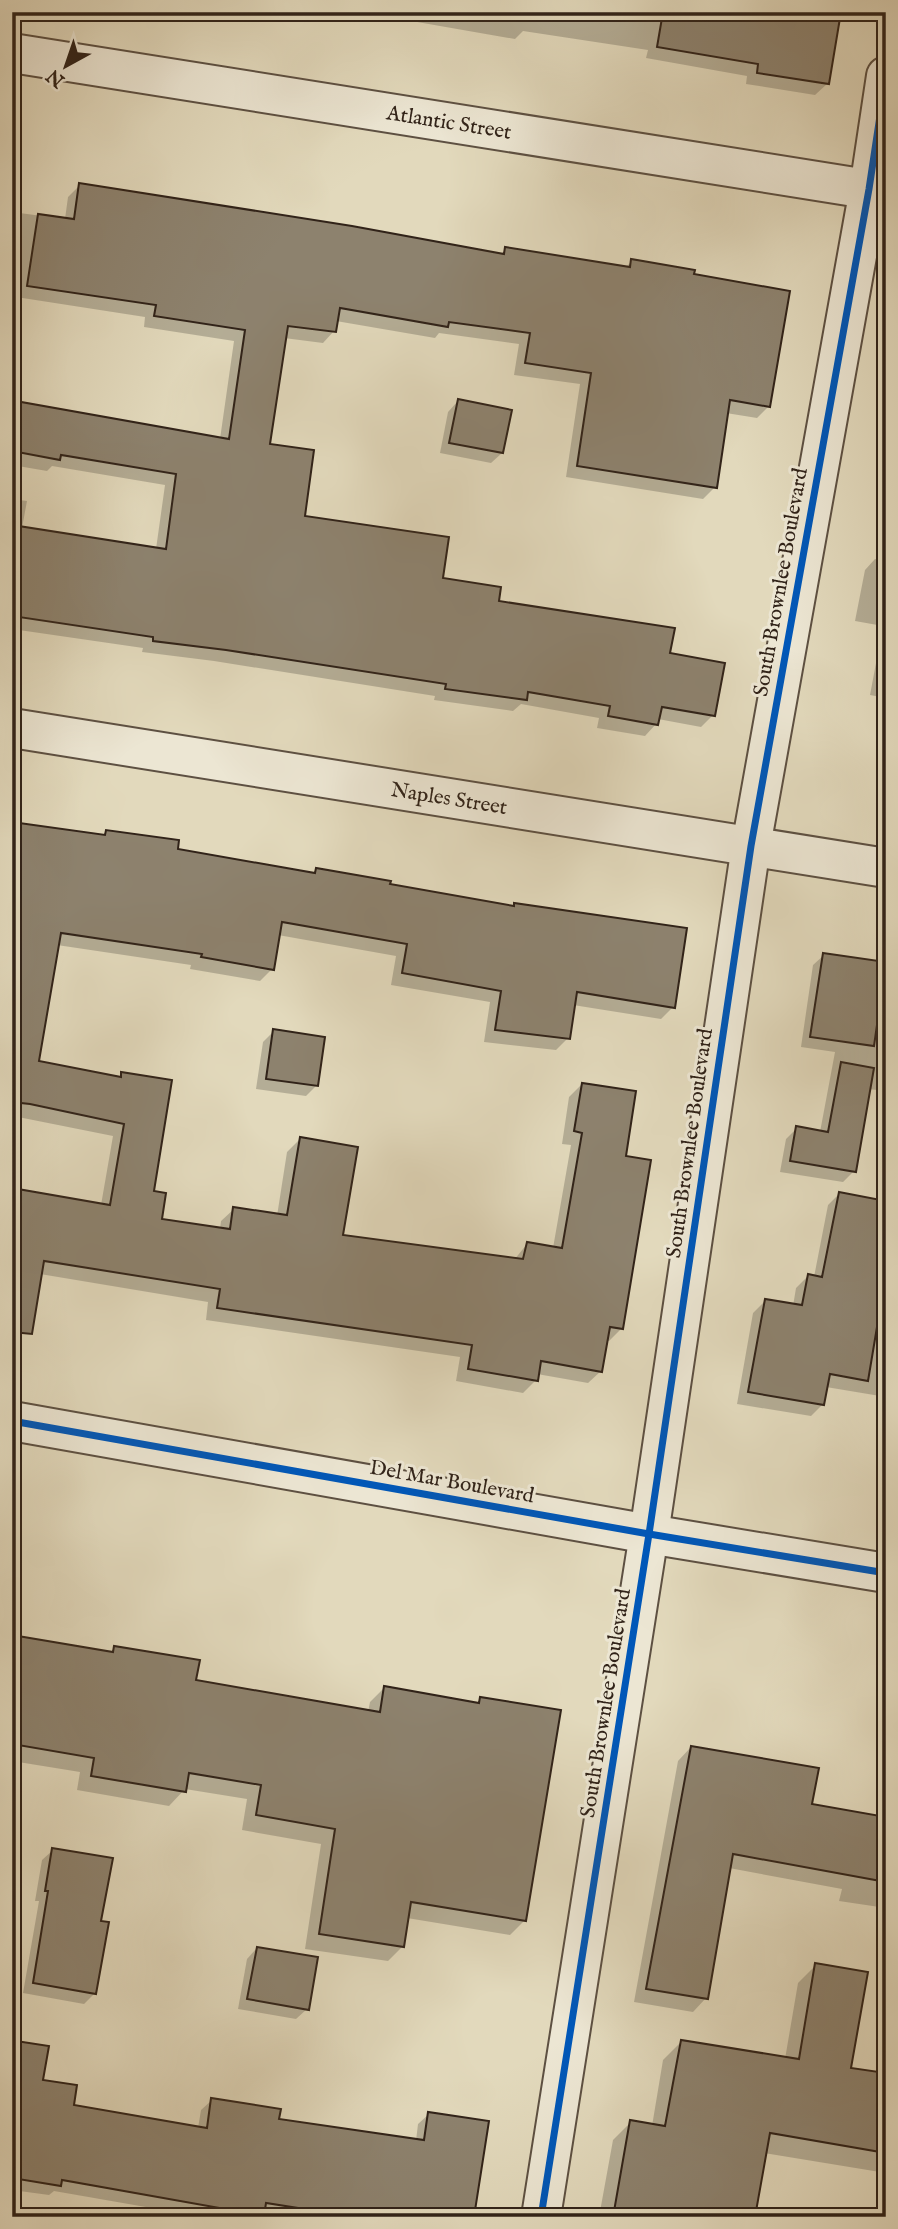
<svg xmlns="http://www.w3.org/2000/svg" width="898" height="2229" font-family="'IM FELL English',serif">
  <rect width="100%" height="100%" fill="#e2d9bc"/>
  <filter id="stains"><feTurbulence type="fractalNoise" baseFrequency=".00286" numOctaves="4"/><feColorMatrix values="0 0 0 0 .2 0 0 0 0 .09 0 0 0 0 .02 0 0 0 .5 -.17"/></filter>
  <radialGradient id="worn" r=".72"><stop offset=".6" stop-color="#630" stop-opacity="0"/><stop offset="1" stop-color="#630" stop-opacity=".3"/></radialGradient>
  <g fill="#0003">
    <path d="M360,12H839L827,84L815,95L746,84L747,76L646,58L648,50L523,31L515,39Z"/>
    <path d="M80,185L500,255L506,249L625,268L632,261L692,275L768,407L757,418L726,413L715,487L703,499L566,477L580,384L514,375L519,344L439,333L435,338L336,321L334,331L323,343L284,338L268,446L303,518L497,602L668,655L713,715L701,727L658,719L656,724L645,736L597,728L599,718L521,704L513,711L434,700L435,696L214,661L142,652L143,648L12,629V499L27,501L22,528L156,549L165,485L52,466L47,471L12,465V413L22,404L220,439L234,341L144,327L145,317L16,297L21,263L12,262V212L65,219L68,197Z"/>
    <path d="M458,401L502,453L491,463L440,453L448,412Z"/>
    <path d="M875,559L886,561V698L870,695L883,626L855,621L865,570Z"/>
    <path d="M12,823L102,837L107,831L176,850L312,875L317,870L388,886L512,907L515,905L673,1007L661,1019L573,1005L568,1038L556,1050L484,1042L490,1002L391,985L396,956L278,935L272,969L260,981L190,969L191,965L57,945Z"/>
    <path d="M824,955L886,965V1091L868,1089L854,1171L843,1182L780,1172L786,1139L797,1128L820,1132L835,1052L801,1047L813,965Z"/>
    <path d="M274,1031L316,1086L306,1096L256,1089L263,1042Z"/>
    <path d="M122,1073L160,1220L220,1229L221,1221L234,1209L277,1216L287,1152L300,1139L341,1236L514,1260L527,1244L553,1248L571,1145L562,1144L569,1097L582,1084L624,1158L622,1328L609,1341H606L601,1371L588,1383L537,1374L536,1380L523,1393L456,1381L460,1357L206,1320L208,1302L40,1274L12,1286L101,1205L113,1136L18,1117L26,1075L118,1078Z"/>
    <path d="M840,1193L886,1202V1397L826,1387L823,1404L811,1416L737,1404L753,1313L765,1301L793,1306L796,1288L808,1276L814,1277L828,1205Z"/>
    <path d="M12,1636L110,1653L115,1648L194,1681L368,1712L370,1702L385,1687L476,1704L481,1699L524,1921L510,1935L407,1918L403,1946L388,1961L305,1949L321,1844L242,1830L247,1799L185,1789L169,1806L77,1790L80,1772L12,1761Z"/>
    <path d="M691,1747L810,1806L886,1818V1908L839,1901L842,1889L729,1868L706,1998L693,2012L634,2002L678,1761Z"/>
    <path d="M53,1850L95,1993L84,2004L23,1993L39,1901H35L42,1860Z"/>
    <path d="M257,1948L307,2009L296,2019L238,2009L247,1959Z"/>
    <path d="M816,1965L849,2069L886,2075V2173L764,2153L753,2217H599L613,2140L631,2122L652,2126L663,2060L681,2042L785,2059L798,1983Z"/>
    <path d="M16,2043L41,2081L72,2106L198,2128L201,2110L212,2100L277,2120L416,2141L418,2124L429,2114L472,2217H282L263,2214L260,2217H203L54,2191L49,2195L12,2190V2047Z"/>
  </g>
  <g fill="#8d826e" stroke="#312319" stroke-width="2">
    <path d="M663,12H841L829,84L757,73L758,64L657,47Z"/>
    <path d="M79,183L352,226L504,254L505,247L630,267L631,259L695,270L694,274L790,291L770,407L730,400L717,488L577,466L591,373L525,363L530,333L449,322L448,327L340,308L336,332L288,326L270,444L314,450L305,516L449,537L443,578L501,587L499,601L675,628L670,653L725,663L715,716L662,707L658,725L608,716L610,706L528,692L527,700L445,689L446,684L226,650L153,641V637L12,616V525L166,549L176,474L61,455L60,460L12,451L21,402L229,439L245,330L154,316L156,305L27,286L38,214L74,219Z"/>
    <path d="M458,399L512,410L503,453L449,443Z"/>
    <path d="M12,822L105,835L106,830L179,840L178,849L315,873L316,868L391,881L390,884L514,906V903L687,928L675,1008L577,992L570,1039L495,1030L501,991L402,973L407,944L282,922L274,970L201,957L202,954L61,933L39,1061L121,1077V1072L172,1080L154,1191L166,1193L162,1219L230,1229L233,1207L287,1215L300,1137L358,1147L343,1235L523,1259L527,1242L562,1248L582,1133L574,1131L582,1083L636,1091L626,1156L651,1160L623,1329L610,1327L602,1372L541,1361L538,1381L468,1369L472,1345L217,1308L220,1289L44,1261L32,1334L12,1332V1188L110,1205L124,1124L30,1104L12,1102Z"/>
    <path d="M823,953L886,962L874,1046L810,1037Z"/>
    <path d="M273,1029L325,1037L318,1086L266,1079Z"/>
    <path d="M841,1062L874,1068L856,1172L790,1161L796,1126L828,1132Z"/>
    <path d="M839,1192L886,1201V1298L882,1297L868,1381L830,1374L824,1405L748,1392L765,1299L802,1305L808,1274L822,1277Z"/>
    <path d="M12,1635L113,1652L114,1646L200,1660L196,1680L380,1712L384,1686L479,1703L480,1697L561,1710L526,1921L411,1902L404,1947L319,1934L335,1829L256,1815L261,1785L189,1773L186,1792L91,1776L94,1758L12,1744Z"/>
    <path d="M691,1746L819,1768L812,1804L886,1817V1882L733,1854L708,1999L646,1989Z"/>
    <path d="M52,1848L113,1858L101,1921L109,1922L96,1994L33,1983L48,1891H45Z"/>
    <path d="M257,1947L318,1957L309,2010L247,1999Z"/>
    <path d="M815,1963L868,1972L851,2068L886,2073V2153L770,2133L755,2217H613L630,2120L665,2126L681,2040L799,2059Z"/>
    <path d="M16,2041L49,2046L43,2080L77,2085L74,2105L207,2128L211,2098L281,2109L279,2119L424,2140L428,2112L489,2121L474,2217H355L266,2203L264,2216L62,2180L61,2186L12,2178V2062Z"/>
  </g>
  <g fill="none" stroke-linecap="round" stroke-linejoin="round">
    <g stroke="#5d5042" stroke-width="42">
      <g id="minor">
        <path d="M12,53L886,192"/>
        <path d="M12,728L886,868"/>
        <path d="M541,2217L649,1534L751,846L869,189L886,76"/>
      </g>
    </g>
    <g stroke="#5d5042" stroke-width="42">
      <path id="tertiary" d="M12,1421L649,1534L886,1573"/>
    </g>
    <use href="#minor" stroke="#ece6d3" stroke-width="38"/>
    <use href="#tertiary" stroke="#ece6d3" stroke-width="38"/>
    <g stroke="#ece6d3" stroke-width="11">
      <g id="cycleway">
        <path d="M12,1421L649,1534L886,1573"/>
        <path d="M541,2217L649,1534L751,846L869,189L886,76"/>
      </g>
    </g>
    <use href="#cycleway" stroke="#0057b8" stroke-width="7"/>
  </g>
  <g text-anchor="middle" stroke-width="6" stroke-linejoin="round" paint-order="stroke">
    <g font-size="21" fill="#312319" stroke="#ece6d3">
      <text transform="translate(449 122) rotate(9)" y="7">Atlantic Street</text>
      <text transform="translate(780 582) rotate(-80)" y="7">South Brownlee Boulevard</text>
      <text transform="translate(449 798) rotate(9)" y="7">Naples Street</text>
      <text transform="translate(689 1143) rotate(-82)" y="7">South Brownlee Boulevard</text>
      <text transform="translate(452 1481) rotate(10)" y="7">Del Mar Boulevard</text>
      <text transform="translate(605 1703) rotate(-81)" y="7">South Brownlee Boulevard</text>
    </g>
  </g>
  <rect width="898" height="2229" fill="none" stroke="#e2d9bc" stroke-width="42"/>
  <rect x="14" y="14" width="870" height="2201" fill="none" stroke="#312319" stroke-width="3.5"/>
  <rect x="21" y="21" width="856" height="2187" fill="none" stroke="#312319" stroke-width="2"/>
  <g transform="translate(66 66) rotate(220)" stroke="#ece6d3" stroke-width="5" paint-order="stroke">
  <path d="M0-5L12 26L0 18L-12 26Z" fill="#312319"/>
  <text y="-10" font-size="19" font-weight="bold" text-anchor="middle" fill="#312319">N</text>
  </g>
  <rect width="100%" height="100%" filter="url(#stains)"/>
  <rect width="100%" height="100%" fill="url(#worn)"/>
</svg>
